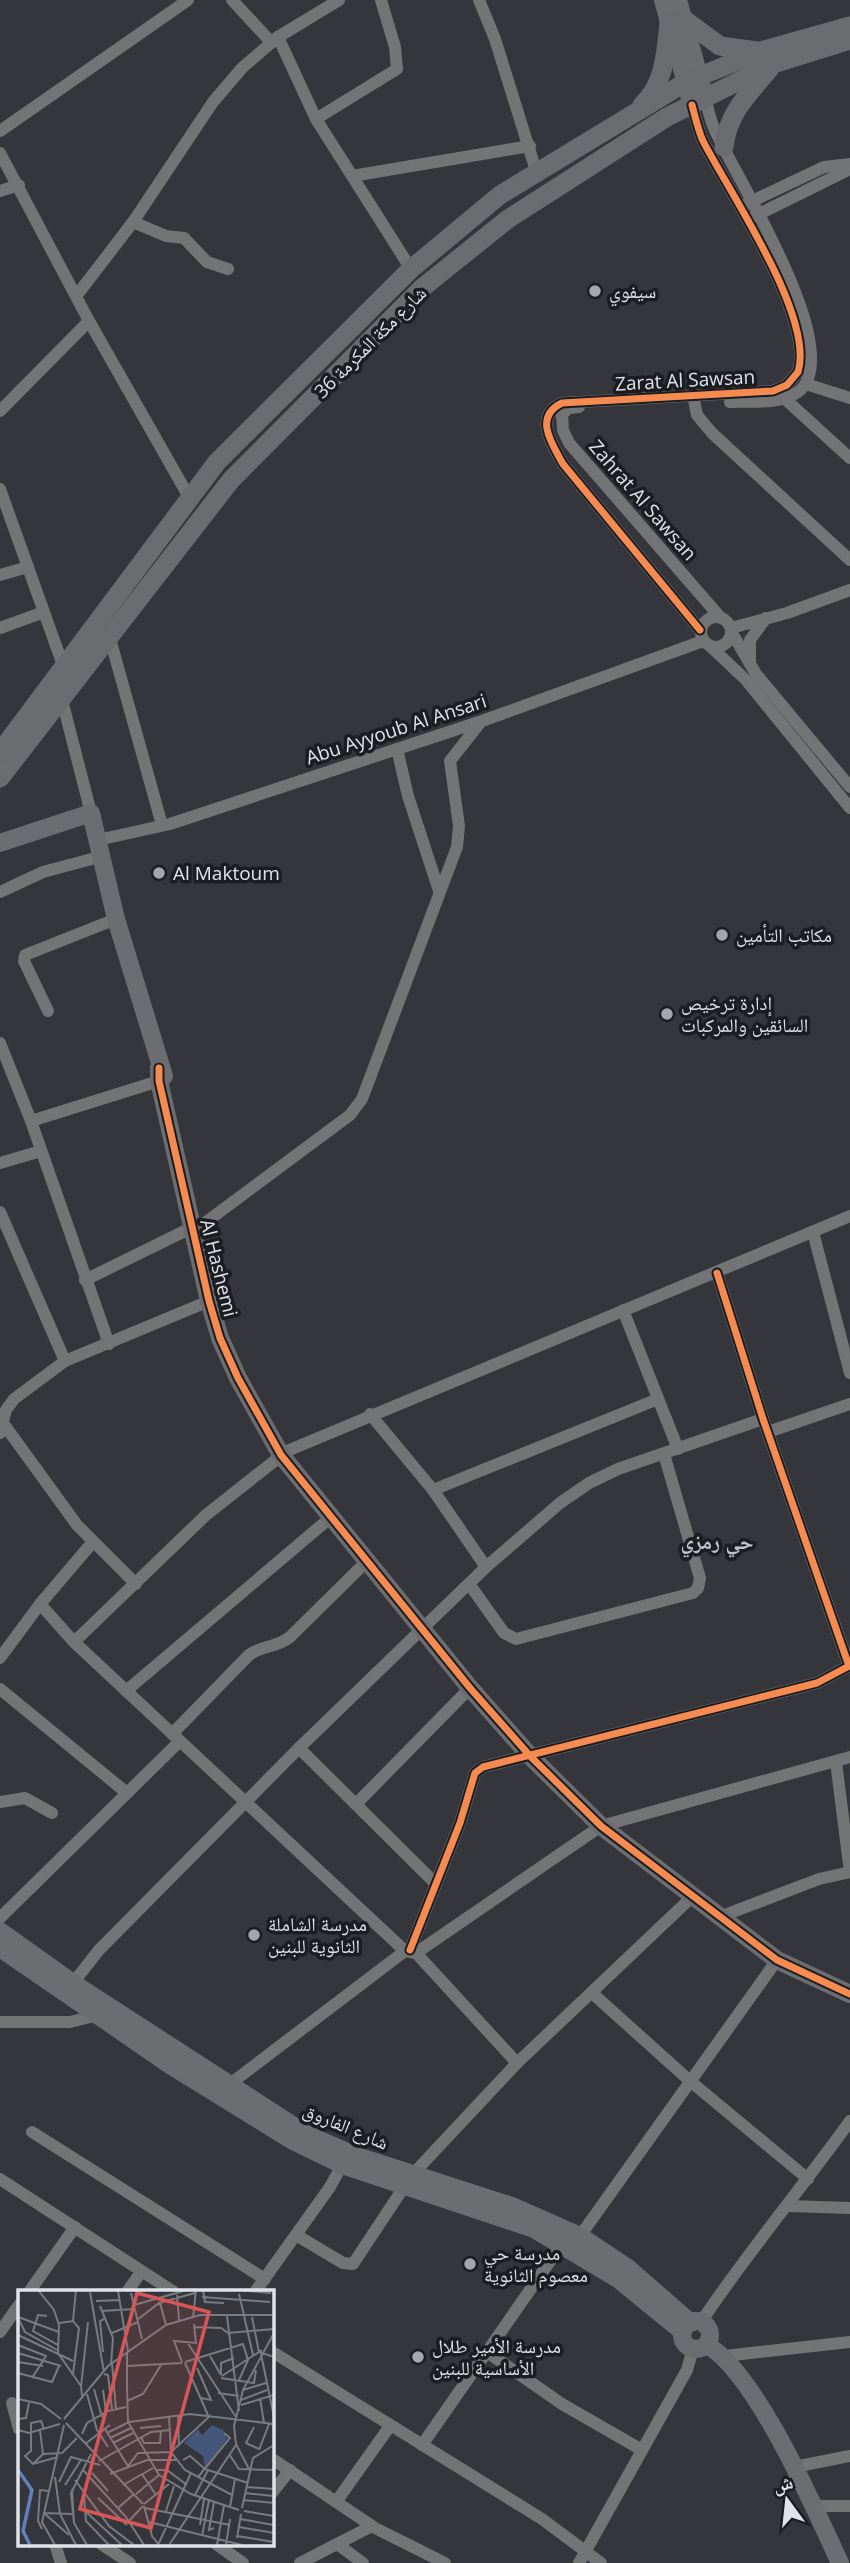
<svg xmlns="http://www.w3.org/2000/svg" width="850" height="2563" font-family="'Open Sans','Noto Naskh Arabic',sans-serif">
  <rect width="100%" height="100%" fill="#34363b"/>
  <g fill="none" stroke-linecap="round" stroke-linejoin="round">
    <g stroke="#737476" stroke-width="12">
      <path d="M232,0L271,42"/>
      <path d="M479,0L495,39L537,174"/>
      <path d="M278,37L316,119L411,269"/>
      <path d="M705,98C708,108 710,119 714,128C733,174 850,353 798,392C780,405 750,401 730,402"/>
      <path d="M692,105C695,116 698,130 703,141C729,192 815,317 798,372L787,385L773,391L562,403C533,417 552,444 563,464L700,630"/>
      <path d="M316,119L397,69L395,47L381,0"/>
      <path d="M0,131L188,0"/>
      <path d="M0,153L89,321L189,497"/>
      <path d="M352,176L530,146"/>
      <path d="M0,191L19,185"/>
      <path d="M744,205L824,167L850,164"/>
      <path d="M753,217L850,169"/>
      <path d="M133,222L166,236L184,238L207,262L228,269"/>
      <path d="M77,295L133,222L213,102L242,68L278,37L339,0"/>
      <path d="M806,384L850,398"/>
      <path d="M693,395L697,415L712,433L850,560"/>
      <path d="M784,398L850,458"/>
      <path d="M579,407L569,408L562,414L563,430L569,443L720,617"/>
      <path d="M0,411L89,321"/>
      <path d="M0,489L64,668"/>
      <path d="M0,575L28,567"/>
      <circle cx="716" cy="632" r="15"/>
      <path d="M0,628L44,612"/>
      <path d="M731,628L787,613L850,590"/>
      <path d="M732,633L756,674L850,787"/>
      <path d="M109,635L162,825"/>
      <path d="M711,647L746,680L850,808"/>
      <path d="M750,664V640L766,618"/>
      <path d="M62,700L91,813"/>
      <path d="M397,749L408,796L439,891"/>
      <path d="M98,840L170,824L482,721L703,641"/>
      <path d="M0,892L43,872L103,856"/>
      <path d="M48,1011L24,961L25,955L116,919"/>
      <path d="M0,1043L31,1121L109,1344"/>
      <path d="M31,1121L159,1081"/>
      <path d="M0,1163L41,1151"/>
      <path d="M0,1212L65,1361"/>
      <path d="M202,1225L350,1115L362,1099L457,847L459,826L450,761L479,724"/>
      <path d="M813,1232L850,1373"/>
      <path d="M85,1280L193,1227"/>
      <path d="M623,1310L678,1449"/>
      <path d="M370,1414L433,1490L486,1567"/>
      <path d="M3,1423L77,1525L136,1584"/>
      <path d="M768,1432L850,1404"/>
      <path d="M0,1433L6,1410L14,1399L65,1361L209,1301"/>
      <path d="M433,1490L658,1399"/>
      <path d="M470,1585L504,1633L516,1639L693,1593L698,1588L700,1578L664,1454"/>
      <path d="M40,1604L74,1642L405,1951"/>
      <path d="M74,1642L206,1515L287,1451L850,1216"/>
      <path d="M0,1658L40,1604L92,1543"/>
      <path d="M0,1689L127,1793"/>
      <path d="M126,1691L330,1518"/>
      <path d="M172,1734L249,1655C263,1645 276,1648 290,1637L366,1562"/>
      <path d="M299,1748L436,1884"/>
      <path d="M836,1762L850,1872"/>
      <path d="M0,1802L25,1798L52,1813"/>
      <path d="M357,1803L470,1688"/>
      <path d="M722,1916L819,1879L850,1872"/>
      <path d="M0,1918L180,1741"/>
      <path d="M410,1950L460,1823L475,1773L483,1767L817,1683L849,1666L763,1419L717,1273"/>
      <path d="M416,1953L517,2063"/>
      <path d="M73,1983L99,1950L299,1748L486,1567L560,1503L589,1483L618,1469L763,1419"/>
      <path d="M592,1993L690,2081L808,2179"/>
      <path d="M0,2022H70L98,2015"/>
      <path d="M230,2084L405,1951L416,1953L601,1826L850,1757"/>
      <path d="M32,2132L265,2279"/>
      <path d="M412,2175L517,2063L693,1896"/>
      <path d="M0,2179L174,2292"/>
      <path d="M788,2206L850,2208"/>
      <path d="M296,2235L343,2263L353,2264L404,2187"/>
      <path d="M580,2236L777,1960"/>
      <path d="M29,2292L75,2227"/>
      <path d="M127,2292L141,2272"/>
      <path d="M255,2292L330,2187L342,2165"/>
      <path d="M701,2322C747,2253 801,2189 850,2121"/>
      <path d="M0,2332L19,2305"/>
      <path d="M271,2351L542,2519L601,2563"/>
      <path d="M487,2352L562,2404L642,2450"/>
      <path d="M724,2356L850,2342"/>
      <path d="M12,2403L19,2429"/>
      <path d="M422,2445L562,2244"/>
      <path d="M271,2458L375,2528L445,2563"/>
      <path d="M794,2467L850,2456"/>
      <path d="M271,2494L290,2470"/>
      <path d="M336,2502L390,2426"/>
      <path d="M814,2506H850"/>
      <path d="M55,2544L61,2563"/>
      <path d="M101,2544L130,2563"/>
      <path d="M216,2544L243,2563"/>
      <path d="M337,2544L363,2563"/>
      <path d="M300,2563L372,2526"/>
      <path d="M579,2563L687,2370L693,2349"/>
    </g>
    <g stroke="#6b6d71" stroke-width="18">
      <path d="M663,0L692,105"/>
      <path d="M678,0L705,98"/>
      <path d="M0,843L91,813L116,919L164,1076"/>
      <path d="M159,1068V1081L209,1301L220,1338L238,1378L281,1455L470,1688L531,1757L601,1826L777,1960L850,1994"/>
      <path d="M0,1931L73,1983L306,2134L354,2155L512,2206L580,2236L628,2268L691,2323"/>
      <path d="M0,1948L170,2065L293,2141L342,2165L534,2229L618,2279L683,2332"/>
      <circle cx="696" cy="2335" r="14"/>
      <path d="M707,2345C756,2373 815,2509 840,2563"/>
    </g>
    <g stroke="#6a6c6f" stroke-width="19">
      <path d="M682,18L720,46L757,51"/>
      <path d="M642,105C665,84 666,52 669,22"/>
      <path d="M724,147C728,112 749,94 770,68"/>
      <path d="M0,752L217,462L411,269L500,195L686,82L761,51L850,26"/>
      <path d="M0,778L231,480L422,288L508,219L667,117L773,64L850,40"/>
    </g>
    <g stroke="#1b1d21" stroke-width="11">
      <g id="cycleway">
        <path d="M692,105C695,116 698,130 703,141C729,192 815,317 798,372L787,385L773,391L562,403C533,417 552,444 563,464L700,630"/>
        <path d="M159,1068V1081L209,1301L220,1338L238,1378L281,1455L470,1688L531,1757L601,1826L777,1960L850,1994"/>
        <path d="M410,1950L460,1823L475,1773L483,1767L817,1683L849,1666L763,1419L717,1273"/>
      </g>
    </g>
    <use href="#cycleway" stroke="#f68b52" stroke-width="7"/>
  </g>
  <g fill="#a3a6ab" stroke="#1b1d21" stroke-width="2.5">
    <circle cx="595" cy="291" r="7"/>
    <circle cx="159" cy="873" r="7"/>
    <circle cx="722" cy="935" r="7"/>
    <circle cx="667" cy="1014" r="7"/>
    <circle cx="254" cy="1935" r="7"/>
    <circle cx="470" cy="2264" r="7"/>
    <circle cx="418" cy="2357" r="7"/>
  </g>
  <g text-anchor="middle" stroke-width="7" stroke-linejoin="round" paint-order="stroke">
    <g font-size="19" fill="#dfe2e8" stroke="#1b1d21" text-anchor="start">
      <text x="609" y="298">سيفوي</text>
      <text x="173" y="880">Al Maktoum</text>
      <text x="736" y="942">مكاتب التأمين</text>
      <text x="681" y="1010">إدارة ترخيص<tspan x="681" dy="22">السائقين والمركبات</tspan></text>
      <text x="268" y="1931">مدرسة الشاملة<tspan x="268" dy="22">الثانوية للبنين</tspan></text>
      <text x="484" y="2260">مدرسة حي<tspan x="484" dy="22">معصوم الثانوية</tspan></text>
      <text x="432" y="2353">مدرسة الأمير طلال<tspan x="432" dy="22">الأساسية للبنين</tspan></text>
    </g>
    <g font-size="19" fill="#dfe2e8" stroke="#1b1d21">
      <text transform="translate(370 342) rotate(-45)" y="7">شارع مكة المكرمة 36</text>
      <text transform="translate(685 380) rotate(-3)" y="7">Zarat Al Sawsan</text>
      <text transform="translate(643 500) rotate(49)" y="7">Zahrat Al Sawsan</text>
      <text transform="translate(396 729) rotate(-18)" y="7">Abu Ayyoub Al Ansari</text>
      <text transform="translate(219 1268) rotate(76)" y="7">Al Hashemi</text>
      <text transform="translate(346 2126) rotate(23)" y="7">شارع الفاروق</text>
    </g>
    <g font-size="21" font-weight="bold" fill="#bdc3ce" stroke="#1b1d21">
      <text x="717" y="1549">حي رمزي</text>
    </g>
  </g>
  <g transform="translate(18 2290)">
    <rect width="256" height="256" fill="#34363b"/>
    <path d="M194,135L205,140L209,149L187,179L185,166L166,153L180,139L184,145Z" fill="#445679"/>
    <path fill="none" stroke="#6280b9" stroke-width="3.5" d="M0,180L14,200L5,241L12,255"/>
    <path fill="none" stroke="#787b80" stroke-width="2" d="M20,0L36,20L41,35L40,63L63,96L64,106M88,0H128M185,0L187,12L206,13M220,0L253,3M100,1L110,61M72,2L86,82M113,3L124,49M221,4L226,25M159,5L161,30M184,7L252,12M78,11L101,10M142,13L148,35M116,15L169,0M82,16L95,48L93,75M83,21L117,19M29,26L20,25L15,41L40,55M209,26L221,121M226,26L235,65M0,27L41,42M234,27L241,62L256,67M175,28L178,0M1,30L7,42L39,60M119,30L141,13L177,3M55,31L58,0M41,33L55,31L61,38L55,84M177,37L203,38L210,43L256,39M94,43L120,32M0,45L55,71M169,52L218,127M0,55L28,66L14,88M85,62L82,31L86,29M0,63L43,76M109,63V98M243,64L256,127M192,66L203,85M0,72L25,76M164,72L156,51L178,53L176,34M167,72L225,54L230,70L221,90M167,73L190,125M94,74L98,119M109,76L164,73M179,78L193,110L183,108M0,83L34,92L41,76M86,84L90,85L94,119M203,85V73L216,68M204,86L244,60M203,88L236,93L238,80M63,97L70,32M109,97L110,132L141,185L173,204L221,220M76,99L84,127M85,100L88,122M225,100L248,93M200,103L221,106M69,104L79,140L90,157M242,108L246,133M0,109L23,114L43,129M223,110L249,100M109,111L125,104L143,75M223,115L256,105M160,125L161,156M193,125L153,162L167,180L214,205M0,129L8,128L11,113M46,129L90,76L148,35L182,25H256M48,133L125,214M236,137L228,153L241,159M122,138L143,136M26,139L23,131L13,133V161L7,166L15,174L40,167M87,139L110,176M0,140L11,143L42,134M22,140L25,164M89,143L111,132L172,124L256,134M64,144L69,133L90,121L108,117M123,147L126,153H142L143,140M92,148L113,138M95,153L115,143M67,154L92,135M241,160L251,134M44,163L59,148M211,164L221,179L256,180M165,170L172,166L187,179L230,193M81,171L133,142L152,140M15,174L25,164L44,163M110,176L120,163L153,162L151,126M65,180L108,227L126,255M137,180H149L169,195M232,181L218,154L216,136L225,100L256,43M74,183L90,201M92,184L129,170H158M124,184L138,205M37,187L42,224L58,255M180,187L212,148L206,143M57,190L91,236L116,255M41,192L53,167L82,175M47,195L63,170M105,195L135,178M229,197L256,199M54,199L56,234M227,203L256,206M118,204L141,185M66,205L68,231L91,255M177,205L190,180M80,208L109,235M225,210L256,213M196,212L191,240L196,238M126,214L151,194M126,216L134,246L141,255M212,217L217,189M100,218L116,204M127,218L212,235M224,218L235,168L256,155M67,221L104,255M148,221L156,196M226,221L256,226M26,223L54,224M27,224L51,245M222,229L256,235M131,232L224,255M109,233L125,216M182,235L186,209M221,237L256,243M24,239L20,231L22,200L32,201M184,246L191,210M219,246L256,252M219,248L223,224M37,255L24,232L46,135M69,255L56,233L53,203L73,164M140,255L173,183M151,255L218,155M199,255L206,215M208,255L212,229"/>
    <path fill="#d85658" fill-opacity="0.15" stroke="#d85658" stroke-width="3.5" d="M119,3L191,22L133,238L62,219Z"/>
    <rect width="256" height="256" fill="none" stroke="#dfe2e8" stroke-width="3.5"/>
  </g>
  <g transform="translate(787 2500) rotate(345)" stroke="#1b1d21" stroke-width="5" paint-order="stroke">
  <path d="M0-5L12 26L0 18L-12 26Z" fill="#dfe2e8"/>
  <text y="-10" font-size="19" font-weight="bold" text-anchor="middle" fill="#dfe2e8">ش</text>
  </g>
</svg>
